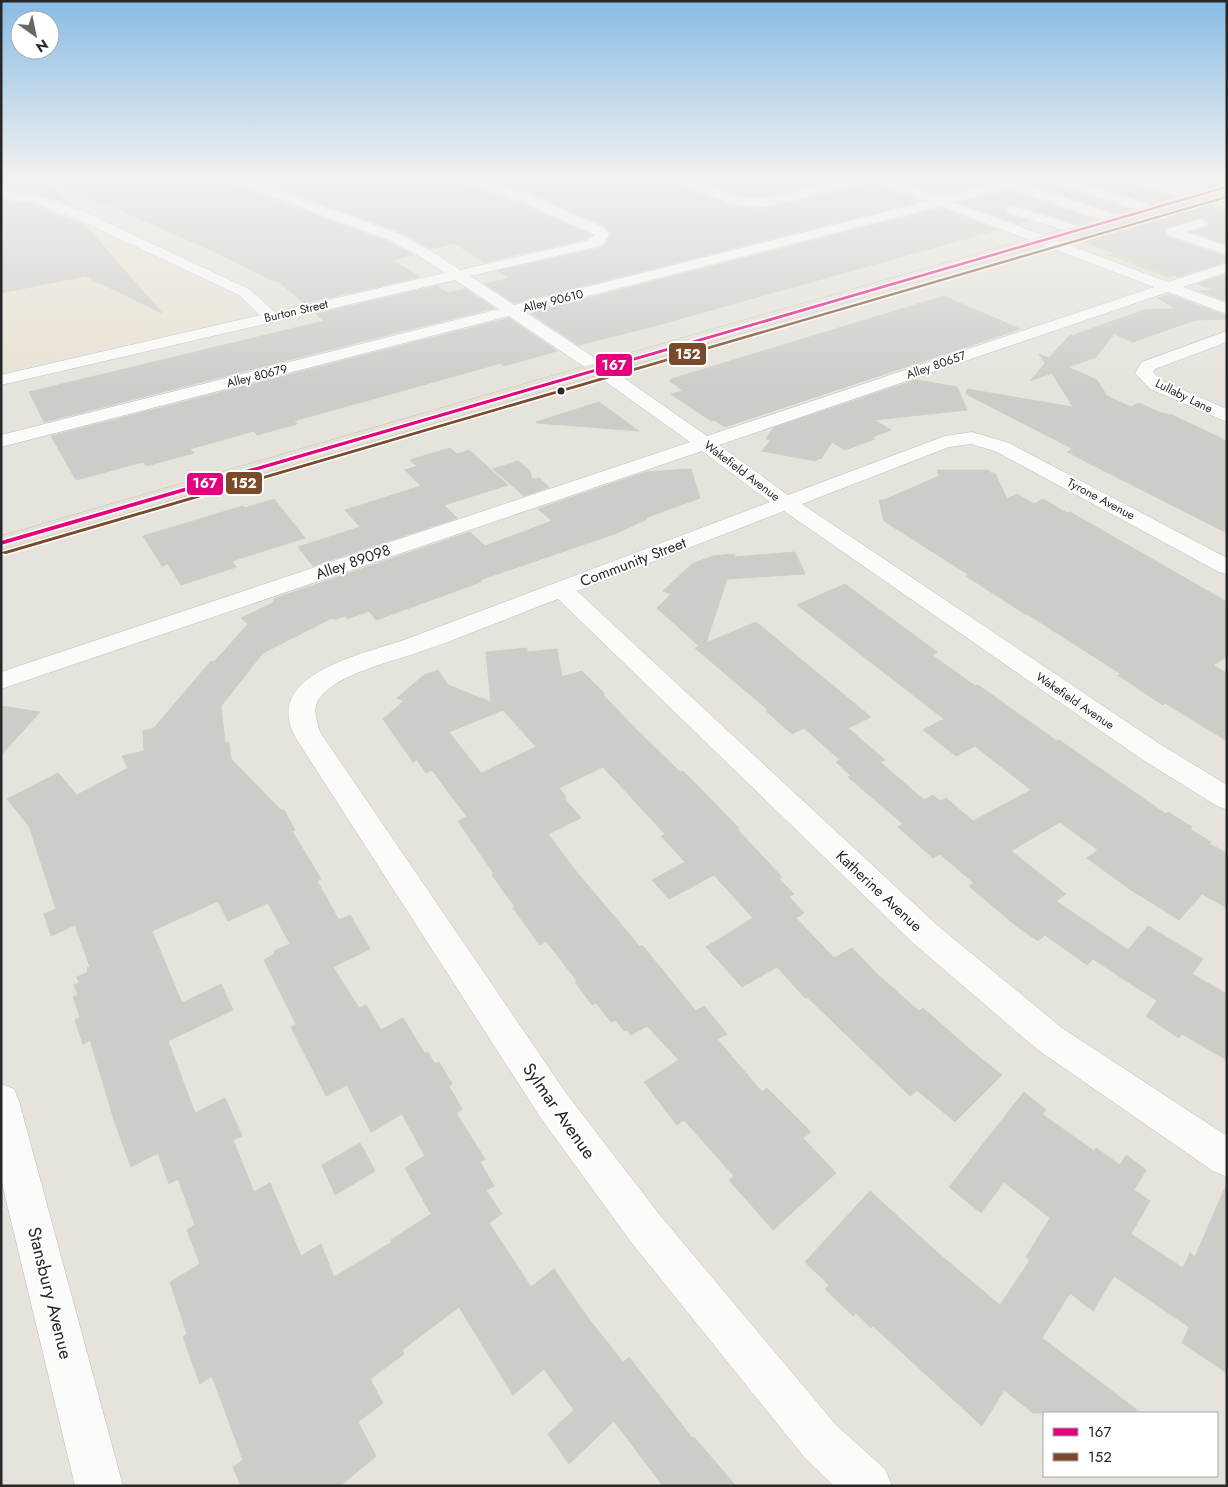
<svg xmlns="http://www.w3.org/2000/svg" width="1228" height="1487" font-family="Jost,sans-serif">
  <rect width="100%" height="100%" fill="#e6e2dc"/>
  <path fill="#e8e2d2" d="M1,200L72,221L217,292L243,312L240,316L1,371Z"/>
  <path fill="#c5dfb7" d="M1115,253L1181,274L1169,278L1108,255Z"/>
  <g fill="#ceccc8" stroke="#d0cdc8" fill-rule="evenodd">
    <path d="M11,180H48L69,204L39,194L1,188V184Z"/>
    <path d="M51,180H230L233,185L386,241L413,255L392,260L420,277L304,303L279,282H276L213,251Z"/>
    <path d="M296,180H462L465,185L517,202L591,235L585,239L484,262L454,243L432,249L398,231L274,186Z"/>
    <path d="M489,180H679L682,185L730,206L763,209L866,185L870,180H876L879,185L922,201L514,303L485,284L509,278L498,271L597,249L605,245L611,234L606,226L529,192Z"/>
    <path d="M703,180H838L763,197L738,195Z"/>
    <path d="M900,180H1003L942,195Z"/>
    <path d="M1033,180H1052L1055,185L1129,209L1115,213L1030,184Z"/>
    <path d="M1078,180H1130L1133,185L1172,197L1150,203Z"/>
    <path d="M1009,190L1094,219L1077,224L1015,204L1009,205L1005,209L1007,214L1028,221L1018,224L960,202Z"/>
    <path d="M1,200L32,205L86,226L162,313L85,276L1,293Z"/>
    <path d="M1199,201L1227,210V244L1192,232L1206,228L1209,224L1208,221L1201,217L1166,227L1163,233L1166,237L1227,257V261L1178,277L1074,238Z"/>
    <path d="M940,208L997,230L647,328L578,345L530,313Z"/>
    <path d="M1227,274V301L1200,291L1214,290L1198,284Z"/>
    <path d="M437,286L448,293L465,289L494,308L44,422L29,392L324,321L316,314Z"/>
    <path d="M1170,295L1227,316V319L1195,320L1133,342L1114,334L1096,357L1068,367L1097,380L1107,396L1131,407L1139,403L1161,413L1172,415L1227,441V533L1067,452L1073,449L966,394L967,389L1073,407L1052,373L1030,381L1045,363L1039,354L1049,358L1070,335L1074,336L1076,334L1144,310L1176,309L1158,298Z"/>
    <path d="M944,296L1020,329L725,427L714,420L711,421L671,394L683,391L670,381L671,379Z"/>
    <path d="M509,318L557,351L504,366L501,363L294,421L297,424L257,435L254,431L190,449L194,453L146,466L143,462L76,480L51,436Z"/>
    <path d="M916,380L957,387L967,410L874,420L891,430L872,437L875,439L845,450L832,442L821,459L818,458L816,461L762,451L771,440L766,439L773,428Z"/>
    <path d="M599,402L639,431L537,423L536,422Z"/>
    <path d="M450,448L457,454L469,450L508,485L444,505L457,518L313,566L298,547L360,527L345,510L421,486L405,470L417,466L410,460Z"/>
    <path d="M518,461L530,471L532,479L539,478L549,487L524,496L493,469Z"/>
    <path d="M691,469L700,498L645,518L647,519L617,533L480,580L481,582L376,620L369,611L347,619L345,616L334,620L332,618L263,653L221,706L225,743L229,742L231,759L281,810H284L295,830L292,831L321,879L317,881L339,920L350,915L370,949L333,967L359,1008L366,1005L381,1030L403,1018L425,1054L428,1052L435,1064L439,1062L452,1084L449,1086L462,1109L456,1113L485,1159L480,1162L494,1186L486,1190L502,1214L489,1223L531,1287L554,1269L588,1318L623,1362L629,1357L693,1439L694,1437L736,1486H663L614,1421L569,1464L548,1434L574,1410L544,1369L513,1395L459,1307L402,1350L404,1354L370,1379L383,1403L358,1422L376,1456L340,1486H241L233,1467L243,1460L212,1376L200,1384L183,1337L187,1334L170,1282L200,1264L187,1230L195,1225L178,1179L169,1184L158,1153L131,1167L115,1123L90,1040L83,1044L75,1020L80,1017L73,997L78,995L74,985L79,983L77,977L88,972L87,968L90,967L75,925L51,936L44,914L56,909L29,826L7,799L58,773L77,795L128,768L122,756L144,751L143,731L154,728L211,661L214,662L248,624L241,618L275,602L273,599L470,532L485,546L552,521L538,509L646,472ZM218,901L228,921L268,903L290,944L274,951L275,954L264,960L296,1024L291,1027L326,1096L347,1085L371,1132L402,1114L425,1156L405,1168L431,1214L391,1240L392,1242L334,1277L321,1244L301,1256L270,1183L254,1192L233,1140L242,1136L225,1098L195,1113L168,1041L233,1010L221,984L182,1003L152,931Z"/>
    <path d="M937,470H989L990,473H995L1007,499L1017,494L1034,504L1043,499L1067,513L1070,512L1227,602V657L1213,665L1227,673V741L1165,703L1163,705L1152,698L1118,675L1121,674L1027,614H1025L966,576L969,575L884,521L879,500H884L939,476Z"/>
    <path d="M274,499L305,538L232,561L236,567L181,585L168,564L162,566L143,536L243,506L245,508Z"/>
    <path d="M795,552L805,574L727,579L706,643L756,622L871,717L848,728L885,760L880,762L924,800L933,795L940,801L946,798L973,821L1031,790L975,746L956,756L923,730L944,719L797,605L845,584L937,652L932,655L975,686L978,685L1057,741L1059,740L1166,814L1168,812L1192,827L1190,829L1211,842L1209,844L1227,853V908L1202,894L1179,920L1128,888L1087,858L1098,850L1060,822L1011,851L1066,894L1056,901L1128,950L1148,926L1203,959L1192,974L1227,994V1060L1182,1034L1179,1038L1146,1016L1157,1001L1093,959L1087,965L1045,935L1038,941L1015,925L969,886L974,883L940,854L933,858L898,827L903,824L848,777L851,776L836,762L840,760L804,728L792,734L766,711L768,710L695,648L699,646L657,608L671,594L663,591L692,564L713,556L735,554L734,557Z"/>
    <path d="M527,648V652L557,649L562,677L582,671L605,694L603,695L637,730L680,772L683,771L739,828L737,829L782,877L779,879L794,894L789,897L804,913L796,918L834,958L852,948L878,975L919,1011L923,1008L974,1053L1002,1075L955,1122L917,1090L910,1096L807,997L805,998L777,967L742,987L706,947L753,918L714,875L669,899L652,880L685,862L661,836L665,834L603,767L559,788L566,797L564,798L581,818L548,834L575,870L640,947L642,945L696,1011L704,1006L727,1034L717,1039L762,1092L767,1088L811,1132L803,1138L836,1173L773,1230L729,1180L734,1176L684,1120L677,1125L644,1082L679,1060L647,1026L631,1035L627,1030L624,1031L616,1020L611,1022L596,1003L592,1005L575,982L577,981L546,941L540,945L513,908L515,907L492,875L494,874L458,821L467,817L432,770L426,773L417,760L413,762L383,719L404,701L397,698L424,675L438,670L448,685L491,702L486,652ZM503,710L536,747L481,773L449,732Z"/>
    <path d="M1,706L40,712L1,755Z"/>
    <path d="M1024,1092L1046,1110L1042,1114L1094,1151L1096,1148L1120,1165L1126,1155L1146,1170L1134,1190L1150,1201L1131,1234L1183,1268L1190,1253L1195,1257L1227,1183V1373L1182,1343L1189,1327L1114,1276L1093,1311L1070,1293L1042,1338L1141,1413H1033L1004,1390L982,1426L873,1326L871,1328L856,1313L853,1316L825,1289L829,1285L805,1262L870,1191L938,1253L1000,1305L1030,1260L1026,1257L1050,1218L1004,1182L981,1213L949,1187Z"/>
    <path d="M360,1143L375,1171L335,1195L322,1165Z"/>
  </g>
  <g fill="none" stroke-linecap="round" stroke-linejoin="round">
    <path stroke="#c0bdb8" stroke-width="14" stroke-dasharray="14 7" stroke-linecap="butt" d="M1081,182L1089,180"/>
    <g stroke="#bfbebe" stroke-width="1">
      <g id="minor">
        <path d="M232,180H250L397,233L431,251L460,270L586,241L595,235L518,200L466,183L464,180H483L528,194L605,228L609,235L603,244L596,247L470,276L514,305L928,201L880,183L878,180H895L942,197L1010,180H1031L1029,183L1023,184L1119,216L1121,219L1119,222H1109L1009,188L954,202L1168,282L1227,263V272L1183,287L1227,303V314L1168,292L719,445L788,495L945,436L972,432L1009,443L1227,558V574L1219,572L995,451L971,444L949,447L802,504L1160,744L1227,785V810L1217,806L1140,758L784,511L577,591L937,925L1062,1028L1227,1136V1177L1213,1171L1038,1050L913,943L558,599C513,616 468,635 422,651C395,661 335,674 319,699C312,709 317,721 320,732L566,1093L659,1214L836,1425L885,1469L892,1486H834L804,1457L631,1242L540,1117L297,740C258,675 363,654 404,640L770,502L702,451L1,689V672L690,442L592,372L509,316L1,447V435L499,309L455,280L1,385V375L260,315L239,295L77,219L32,203L1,198V190L39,196L87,213L249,289L275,312L445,273L421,257L387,239L234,183ZM940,206L1154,287L707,436L604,364L525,312Z"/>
        <path d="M681,180H698L738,197L763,199L846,180H868L866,183L763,207L731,204L683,183Z"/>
        <path d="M1054,180H1072L1154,206L1156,209L1149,213L1144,212L1056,183Z"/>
        <path d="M1132,180H1151L1198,194L1199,197L1198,200H1188L1134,183Z"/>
        <path d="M1014,206L1081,227L1083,230L1076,234L1009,213L1007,210L1009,207Z"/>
        <path d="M1200,219L1207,223L1205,226L1186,232L1227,246V255L1167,235L1165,232L1167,229Z"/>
        <path d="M1227,331V342L1155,369L1153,372L1162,381L1227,409V422L1150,389L1135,373L1142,362Z"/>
        <path d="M1,1084L14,1089L19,1101L123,1486H75L1,1179Z"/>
      </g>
    </g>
    <g stroke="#c3c1bf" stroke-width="1">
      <path id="major" d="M1227,183V191L1,550V536L713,329Z"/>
    </g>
    <use href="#minor" fill="#fbfbfa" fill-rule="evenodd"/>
    <use href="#major" fill="#e4e1d3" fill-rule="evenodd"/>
    <g stroke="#fff" stroke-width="3">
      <path id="bus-1" d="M1226,186H1227V188L1,545V541Z"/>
    </g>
    <g stroke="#fff" stroke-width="3">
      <path id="bus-2" d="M1226,196H1227V198L6,554L1,553L2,552Z"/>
    </g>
    <use href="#bus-1" fill="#e5007d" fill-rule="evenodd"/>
    <use href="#bus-2" fill="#7a4b2a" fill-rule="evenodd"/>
  </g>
  <linearGradient id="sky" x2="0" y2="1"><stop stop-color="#87bce6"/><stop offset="0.46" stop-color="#f4f2ef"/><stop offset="1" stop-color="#f4f2ef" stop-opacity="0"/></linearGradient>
  <rect width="1228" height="388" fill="url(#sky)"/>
  <circle fill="#272727" stroke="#fff" stroke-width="2" cx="561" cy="391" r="4.5"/>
  <g text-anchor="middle" stroke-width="4" stroke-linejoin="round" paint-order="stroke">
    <g font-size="12" fill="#272727" stroke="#fff">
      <text transform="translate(553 301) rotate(-14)" y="4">Alley 90610</text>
      <text transform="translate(296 311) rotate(-13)" y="4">Burton Street</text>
      <text transform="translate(936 365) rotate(-19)" y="4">Alley 80657</text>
      <text transform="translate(257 376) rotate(-14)" y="4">Alley 80679</text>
      <text transform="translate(1184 396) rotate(26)" y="4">Lullaby Lane</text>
      <text transform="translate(742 471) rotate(37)" y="4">Wakefield Avenue</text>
      <text transform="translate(1101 499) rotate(28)" y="4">Tyrone Avenue</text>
      <text transform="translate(1075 701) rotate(34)" y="4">Wakefield Avenue</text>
    </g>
    <g font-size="15" fill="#272727" stroke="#fff">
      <text transform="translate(353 562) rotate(-19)" y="5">Alley 89098</text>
      <text transform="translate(633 562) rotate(-21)" y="5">Community Street</text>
      <text transform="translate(879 891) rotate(43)" y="5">Katherine Avenue</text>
    </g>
    <g font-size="18" fill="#272727" stroke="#fff">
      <text transform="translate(559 1111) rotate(55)" y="6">Sylmar Avenue</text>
      <text transform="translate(50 1293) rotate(76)" y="6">Stansbury Avenue</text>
    </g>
  </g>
  <g stroke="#fff" stroke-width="2">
    <rect x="668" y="342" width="39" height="24" rx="5" fill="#7a4b2a"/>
    <rect x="595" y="353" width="38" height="24" rx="5" fill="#e5007d"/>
    <rect x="225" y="471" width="38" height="24" rx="5" fill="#7a4b2a"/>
    <rect x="186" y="472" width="38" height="24" rx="5" fill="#e5007d"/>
  </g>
  <g font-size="14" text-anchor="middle" font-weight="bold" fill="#fff">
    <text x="688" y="359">152</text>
    <text x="614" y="370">167</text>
    <text x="244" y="488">152</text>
    <text x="205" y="488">167</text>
  </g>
  <rect width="1228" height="1487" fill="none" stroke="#272727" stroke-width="5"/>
  <rect x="1043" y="1412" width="175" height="65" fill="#ffffff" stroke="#a9a9a9"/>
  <rect x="1053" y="1428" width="25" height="8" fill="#e5007d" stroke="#a9a9a9"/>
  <text x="1088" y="1437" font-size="15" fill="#272727">167</text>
  <rect x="1053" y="1453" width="25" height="8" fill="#7a4b2a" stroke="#a9a9a9"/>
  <text x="1088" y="1462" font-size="15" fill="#272727">152</text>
  <g transform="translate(35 35) rotate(147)"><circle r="24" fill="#ffffff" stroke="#a9a9a9"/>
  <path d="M0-4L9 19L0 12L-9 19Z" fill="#6a6866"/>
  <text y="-8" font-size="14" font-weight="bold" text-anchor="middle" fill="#272727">N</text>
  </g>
</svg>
